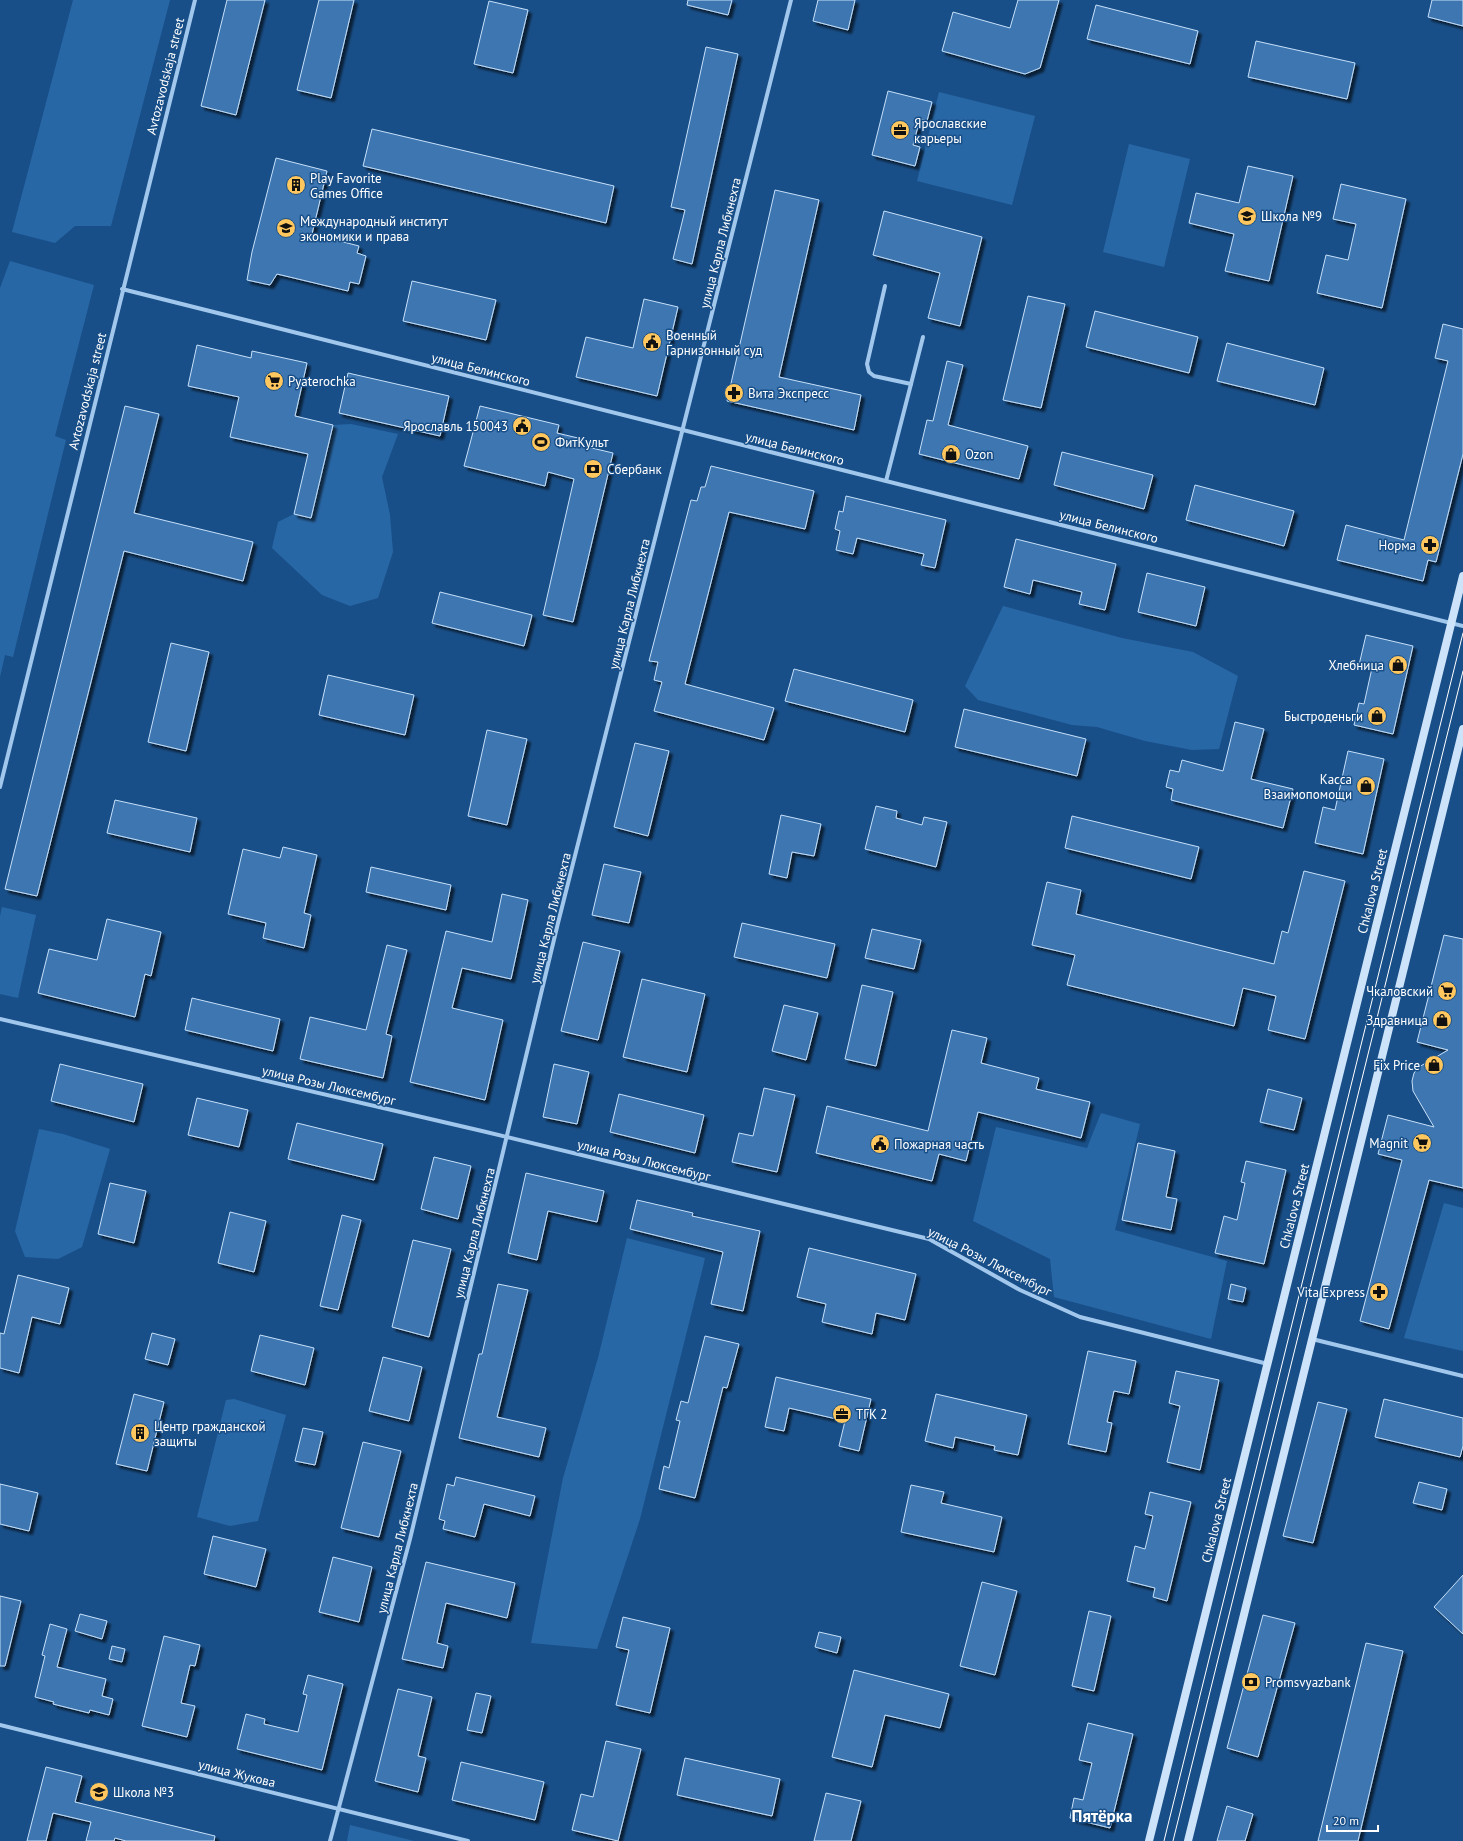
<svg xmlns="http://www.w3.org/2000/svg" width="1463" height="1841" font-family="'PT Sans',sans-serif">
  <defs>
    <filter id="shadow"><feDropShadow dx="3.5" dy="3.5" stdDeviation="1" flood-color="#0009"/></filter>
  </defs>
  <rect width="100%" height="100%" fill="#194f88"/>
  <g fill="#2867a6">
    <path d="M73,0H170L111,226H75L55,243L12,232Z"/>
    <path d="M939,92L1035,116L1012,205L917,181Z"/>
    <path d="M1129,144L1190,159L1164,267L1103,252Z"/>
    <path d="M10,261L94,285L55,436L66,440L13,657L5,655L0,677V288Z"/>
    <path d="M351,424L398,434L382,477L390,515L393,552L378,598L350,606L322,595L272,548L278,522L294,514L311,518L333,425Z"/>
    <path d="M1003,606L1122,638L1193,652L1238,676L1219,749L1192,750L1145,741L1097,727L1072,725L978,700L965,686Z"/>
    <path d="M2,907L36,915L18,998L0,994V916Z"/>
    <path d="M1101,1113L1140,1124L1115,1230L1227,1261L1211,1339L1054,1297L1050,1259L973,1221L996,1127L1087,1148Z"/>
    <path d="M39,1129L63,1134L110,1149L82,1247L58,1259L25,1257L15,1231Z"/>
    <path d="M1444,1203L1463,1208V1351L1404,1338Z"/>
    <path d="M627,1238L705,1258L703,1267L640,1519L597,1649L531,1643L563,1478L598,1358Z"/>
    <path d="M234,1399L286,1415L258,1521L230,1526L197,1517L226,1400Z"/>
    <path d="M350,1825L414,1841H347Z"/>
  </g>
  <g fill="#3d76b0" stroke="#c6e0fa" filter="url(#shadow)">
    <path d="M227,0H265L236,115L201,106Z"/>
    <path d="M319,0H354L331,98L297,90Z"/>
    <path d="M688,0H732L728,15L687,5Z"/>
    <path d="M818,0H855L848,30L813,21Z"/>
    <path d="M1018,0H1059L1040,68L1025,74L942,51L953,12L1010,28Z"/>
    <path d="M1432,0H1463V26L1428,17Z"/>
    <path d="M489,1L528,10L513,73L474,64Z"/>
    <path d="M1096,5L1198,31L1190,64L1087,39Z"/>
    <path d="M1256,41L1355,63L1347,99L1248,77Z"/>
    <path d="M706,47L738,54L692,264L673,259L685,210L671,207Z"/>
    <path d="M888,91L932,102L927,121L920,119L913,145L920,147L915,166L872,155Z"/>
    <path d="M372,129L614,186L606,223L363,166Z"/>
    <path d="M276,158L327,171L312,234L359,246L357,253L366,256L359,284L350,282L348,291L277,274L270,285L247,280L252,252Z"/>
    <path d="M1248,166L1293,176L1269,281L1225,271L1234,234L1189,223L1196,193L1239,203Z"/>
    <path d="M1341,184L1406,199L1382,308L1317,293L1326,255L1348,260L1356,224L1333,219Z"/>
    <path d="M775,190L819,200L779,377L861,395L854,430L727,401Z"/>
    <path d="M884,211L982,237L960,326L928,318L940,273L873,255Z"/>
    <path d="M412,281L496,300L486,340L403,321Z"/>
    <path d="M1028,296L1065,304L1041,408L1003,400Z"/>
    <path d="M644,299L678,307L657,396L576,377L586,337L633,348Z"/>
    <path d="M1095,311L1198,337L1189,373L1086,347Z"/>
    <path d="M1443,324L1463,329V454L1436,562L1428,560L1423,581L1337,560L1346,525L1404,540L1448,361L1435,358Z"/>
    <path d="M1227,343L1324,368L1315,405L1217,381Z"/>
    <path d="M197,345L251,358L252,351L307,363L295,416L333,425L311,518L294,514L308,454L230,437L239,397L188,386Z"/>
    <path d="M947,361L963,365L948,425L1028,446L1019,479L919,454L927,420L933,421Z"/>
    <path d="M348,373L449,396L440,436L339,413Z"/>
    <path d="M125,406L159,414L134,513L253,542L243,581L124,551L37,896L5,889Z"/>
    <path d="M480,406L559,425L557,433L578,438L579,445L613,453L573,622L543,615L574,479L548,472L545,486L464,466Z"/>
    <path d="M1062,452L1153,475L1144,509L1054,485Z"/>
    <path d="M711,466L814,491L805,529L729,512L685,684L774,708L764,740L654,711L662,682L654,680L658,662L649,661L691,500L697,501L701,487H705Z"/>
    <path d="M1195,485L1294,511L1284,546L1186,520Z"/>
    <path d="M846,496L946,520L935,568L921,565L924,554L857,538L853,554L836,550L840,531L835,529L839,511L843,512Z"/>
    <path d="M1016,539L1116,564L1105,610L1079,604L1082,592L1033,580L1030,594L1004,587Z"/>
    <path d="M1147,573L1205,587L1196,626L1138,612Z"/>
    <path d="M440,592L532,615L524,646L432,623Z"/>
    <path d="M1366,635L1413,646L1393,734L1354,725L1359,703L1364,704L1372,668L1359,665Z"/>
    <path d="M171,643L209,652L186,751L148,742Z"/>
    <path d="M794,669L913,700L905,732L785,701Z"/>
    <path d="M328,675L414,695L405,735L319,715Z"/>
    <path d="M964,709L1086,739L1077,776L955,747Z"/>
    <path d="M1235,722L1264,729L1251,779L1293,789L1283,828L1171,800L1173,789L1166,787L1170,770L1179,772L1182,760L1223,771Z"/>
    <path d="M487,730L527,739L507,825L468,816Z"/>
    <path d="M635,743L669,751L648,836L614,827Z"/>
    <path d="M1348,751L1384,759L1363,854L1315,843L1323,807L1335,810Z"/>
    <path d="M115,800L197,818L190,852L107,833Z"/>
    <path d="M876,806L897,811L896,818L922,825L924,817L947,822L936,867L865,849Z"/>
    <path d="M781,815L821,824L814,856L792,852L787,878L769,874Z"/>
    <path d="M1072,816L1199,847L1191,879L1065,848Z"/>
    <path d="M283,847L317,855L304,913L311,915L304,948L263,938L266,923L228,914L243,849L280,858Z"/>
    <path d="M604,864L641,872L629,923L592,915Z"/>
    <path d="M371,867L451,885L446,910L366,892Z"/>
    <path d="M1304,871L1345,881L1305,1039L1268,1030L1276,996L1243,988L1234,1026L1067,985L1075,955L1032,945L1047,882L1081,890L1076,914L1274,964L1282,931L1288,933Z"/>
    <path d="M502,894L528,900L511,979L462,968L452,1008L503,1020L485,1100L410,1082L446,931L492,942Z"/>
    <path d="M107,919L161,932L151,976L145,974L135,1017L38,993L49,949L97,960Z"/>
    <path d="M742,923L835,944L827,978L734,957Z"/>
    <path d="M872,929L921,940L914,969L865,958Z"/>
    <path d="M1444,935L1463,939V1188L1429,1180L1389,1329L1360,1321L1402,1160L1378,1154L1388,1115L1434,1127L1413,1091L1412,1081L1414,1073L1419,1067L1448,1050L1417,1042Z"/>
    <path d="M583,942L620,951L598,1040L561,1031Z"/>
    <path d="M387,945L407,950L386,1034L392,1036L383,1078L300,1059L310,1017L366,1030Z"/>
    <path d="M642,979L705,994L687,1072L623,1057Z"/>
    <path d="M862,985L893,992L876,1066L845,1059Z"/>
    <path d="M192,998L280,1019L273,1051L185,1030Z"/>
    <path d="M784,1005L818,1013L806,1060L772,1051Z"/>
    <path d="M952,1030L987,1038L981,1063L1039,1078L1036,1089L1090,1102L1081,1138L978,1112L966,1161L939,1154L932,1181L816,1153L827,1106L928,1131Z"/>
    <path d="M60,1064L143,1084L134,1122L51,1101Z"/>
    <path d="M554,1064L589,1072L577,1124L543,1117Z"/>
    <path d="M764,1088L795,1095L777,1172L732,1162L739,1133L753,1136Z"/>
    <path d="M1268,1089L1302,1098L1294,1130L1260,1122Z"/>
    <path d="M619,1094L704,1115L695,1153L610,1132Z"/>
    <path d="M197,1098L248,1110L239,1147L188,1135Z"/>
    <path d="M297,1123L383,1144L374,1180L288,1159Z"/>
    <path d="M1138,1143L1175,1151L1166,1197L1177,1199L1171,1230L1122,1220Z"/>
    <path d="M434,1157L471,1166L458,1219L421,1209Z"/>
    <path d="M1246,1161L1286,1170L1264,1264L1215,1253L1224,1216L1237,1220L1245,1183L1241,1182Z"/>
    <path d="M526,1173L604,1191L597,1222L548,1211L537,1260L508,1253Z"/>
    <path d="M110,1183L146,1191L134,1243L98,1234Z"/>
    <path d="M637,1200L693,1213L692,1216L760,1231L743,1311L711,1304L723,1252L630,1229Z"/>
    <path d="M230,1212L266,1221L254,1272L218,1263Z"/>
    <path d="M342,1215L361,1220L338,1310L320,1306Z"/>
    <path d="M413,1240L451,1249L429,1337L392,1327Z"/>
    <path d="M809,1248L916,1274L905,1320L876,1313L872,1334L822,1322L826,1304L797,1297Z"/>
    <path d="M18,1275L69,1288L60,1324L32,1317L19,1373L0,1368V1333L4,1334Z"/>
    <path d="M498,1284L528,1290L497,1417L546,1428L539,1457L459,1438L479,1354H482Z"/>
    <path d="M1231,1284L1246,1288L1243,1302L1228,1299Z"/>
    <path d="M152,1333L175,1339L168,1365L145,1359Z"/>
    <path d="M260,1335L314,1348L305,1385L251,1371Z"/>
    <path d="M705,1336L739,1344L727,1388L723,1387L695,1498L659,1489L664,1466L669,1468L680,1421L676,1420L681,1401L688,1403Z"/>
    <path d="M1088,1351L1136,1361L1129,1394L1114,1391L1107,1422L1112,1423L1106,1452L1068,1444Z"/>
    <path d="M383,1357L422,1367L409,1421L369,1411Z"/>
    <path d="M1176,1371L1219,1380L1200,1470L1167,1462L1180,1406L1169,1403Z"/>
    <path d="M776,1377L871,1399L859,1451L839,1446L845,1421L789,1408L784,1431L765,1427Z"/>
    <path d="M134,1394L164,1402L147,1471L116,1464Z"/>
    <path d="M936,1394L1027,1415L1018,1455L994,1450L995,1446L955,1437L953,1448L925,1441Z"/>
    <path d="M1384,1399L1463,1418V1446L1460,1457L1375,1437Z"/>
    <path d="M1318,1402L1347,1409L1313,1543L1283,1536Z"/>
    <path d="M303,1428L323,1432L315,1465L295,1461Z"/>
    <path d="M363,1442L401,1451L379,1537L341,1528Z"/>
    <path d="M456,1477L535,1496L530,1516L484,1504L475,1537L443,1529L445,1521L439,1519L447,1484L454,1486Z"/>
    <path d="M1419,1482L1447,1489L1442,1510L1413,1503Z"/>
    <path d="M0,1484L38,1493L29,1531L0,1524Z"/>
    <path d="M911,1485L944,1492L941,1503L1002,1517L994,1552L901,1532Z"/>
    <path d="M1150,1492L1191,1502L1167,1601L1153,1597L1155,1588L1127,1581L1135,1546L1145,1549L1153,1516L1145,1514Z"/>
    <path d="M213,1536L266,1549L256,1587L204,1574Z"/>
    <path d="M333,1557L372,1567L359,1622L319,1612Z"/>
    <path d="M426,1562L515,1583L507,1618L446,1603L437,1643L448,1646L443,1668L402,1659Z"/>
    <path d="M1463,1575V1634L1434,1607Z"/>
    <path d="M982,1582L1017,1591L995,1675L960,1666Z"/>
    <path d="M0,1596L21,1601L5,1666H0Z"/>
    <path d="M1089,1611L1111,1616L1094,1691L1072,1686Z"/>
    <path d="M80,1614L107,1621L102,1639L75,1631Z"/>
    <path d="M1263,1615L1295,1623L1258,1757L1227,1748Z"/>
    <path d="M623,1617L670,1628L650,1713L616,1705L629,1650L616,1647Z"/>
    <path d="M50,1624L67,1629L57,1667L106,1679L102,1696L113,1699L109,1715L90,1710L89,1713L53,1704L54,1702L35,1697L45,1656L42,1655Z"/>
    <path d="M819,1632L841,1637L837,1653L815,1647Z"/>
    <path d="M164,1636L200,1645L195,1666L190,1665L181,1703L195,1706L187,1737L142,1726Z"/>
    <path d="M1366,1643L1403,1651L1358,1841H1318Z"/>
    <path d="M112,1646L125,1649L122,1662L109,1659Z"/>
    <path d="M854,1670L949,1694L940,1728L885,1715L872,1767L832,1757Z"/>
    <path d="M308,1675L343,1684L322,1770L237,1749L246,1714L265,1719L264,1724L298,1732L307,1695L303,1694Z"/>
    <path d="M398,1689L432,1697L418,1756L426,1758L418,1792L375,1781Z"/>
    <path d="M476,1693L491,1696L482,1733L467,1730Z"/>
    <path d="M1088,1723L1133,1734L1110,1828L1070,1818L1074,1798L1083,1800L1092,1763L1079,1760Z"/>
    <path d="M606,1741L641,1749L618,1841L572,1830L581,1794L593,1797Z"/>
    <path d="M685,1758L780,1779L772,1816L677,1795Z"/>
    <path d="M461,1762L544,1782L535,1820L452,1800Z"/>
    <path d="M46,1767L82,1776L75,1802L215,1836L214,1841H126L115,1838L114,1841H86L91,1822L53,1813L46,1841H27Z"/>
    <path d="M826,1793L861,1801L851,1841H814Z"/>
    <path d="M1227,1806L1253,1814L1245,1841H1217Z"/>
  </g>
  <g fill="none" stroke-linecap="round" stroke-linejoin="round">
    <g stroke="#a1c7ed" stroke-width="4">
      <path d="M885,286L867,364L869,372L874,376L911,384L923,337"/>
      <path d="M122,289L1463,626"/>
      <path d="M886,481L911,384"/>
      <path d="M0,787L195,0"/>
      <path d="M0,1019L482,1131L929,1239L1020,1290L1080,1317L1268,1364"/>
      <path d="M1312,1339L1463,1376"/>
      <path d="M0,1725L468,1841"/>
      <path d="M330,1841L410,1539L558,923L791,0"/>
    </g>
    <g stroke="#cde3f9" stroke-width="8">
      <path d="M1149,1841L1463,576"/>
      <path d="M1188,1841L1463,729"/>
    </g>
    <g stroke="#fff" stroke-width="1">
      <path d="M1164,1841L1463,633"/>
      <path d="M1173,1841L1463,671"/>
    </g>
  </g>
  <defs>
    <g id="office-disc" transform="scale(1)"><circle r="9.5" fill="#ffc75d" stroke="#194f88"/><path d="M-6-3h4V-5.5h4V-3h4V5H-6ZM-1-4.5V-3h2v-1.5ZM-6 0V1H6V0Z" fill="#111"/></g>
    <g id="building-disc" transform="scale(1)"><circle r="9.5" fill="#ffc75d" stroke="#194f88"/><path d="M-4-6H4V6H1V3H-1V6H-4ZM-2.5-4.3h1.7v1.8h-1.7ZM.8-4.3h1.7v1.8H.8ZM-2.5-1h1.7V.8h-1.7ZM.8-1h1.7V.8H.8Z" fill="#111"/></g>
    <g id="school-disc" transform="scale(1)"><circle r="9.5" fill="#ffc75d" stroke="#194f88"/><path d="M0-5L7-2L0 1L-7-2ZM-4 1L0 2.5L4 1V4Q0 6-4 4Z" fill="#111"/></g>
    <g id="university-disc" transform="scale(1)"><circle r="9.5" fill="#ffc75d" stroke="#194f88"/><path d="M0-5L7-2L0 1L-7-2ZM-4 1L0 2.5L4 1V4Q0 6-4 4Z" fill="#111"/></g>
    <g id="civic-disc" transform="scale(1)"><circle r="9.5" fill="#ffc75d" stroke="#194f88"/><path d="M-.6-6.5H3V-4.5H.6V-3L4-1V1h2V6H-6V1h2V-1L-.6-3ZM-1.2 2.5V6h2.4V2.5Z" fill="#111"/></g>
    <g id="supermarket-disc" transform="scale(1)"><circle r="9.5" fill="#ffc75d" stroke="#194f88"/><path d="M-6-5.5h2.5l.6 2H6L4.5 2H-2.5L-4.4-4H-6ZM-1.5 3.2a1.3 1.3 0 1 0 .1 0ZM3 3.2a1.3 1.3 0 1 0 .1 0Z" fill="#111"/></g>
    <g id="pharmacy-disc" transform="scale(1)"><circle r="9.5" fill="#ffc75d" stroke="#194f88"/><path d="M-2-6h4v4h4v4h-4v4h-4v-4h-4v-4h4Z" fill="#111"/></g>
    <g id="stadium-disc" transform="scale(1)"><circle r="9.5" fill="#ffc75d" stroke="#194f88"/><path d="M0-5a6.5 5 0 1 0 0 10a6.5 5 0 1 0 0-10ZM-3.5-1.8h7v3.6h-7Z" fill="#111"/></g>
    <g id="shop-disc" transform="scale(1)"><circle r="9.5" fill="#ffc75d" stroke="#194f88"/><path d="M-5-2.5h2.3a2.7 3.5 0 0 1 5.4 0H5L5.5 6h-11ZM-1.5-2.5h3a1.5 2.3 0 0 0-3 0Z" fill="#111"/></g>
    <g id="bank-disc" transform="scale(1)"><circle r="9.5" fill="#ffc75d" stroke="#194f88"/><path d="M-6-4H6V4H-6ZM0-2.3a2.3 2.3 0 1 0 0 4.6a2.3 2.3 0 1 0 0-4.6Z" fill="#111"/></g>
  </defs>
  <g fill-rule="evenodd">
    <use href="#office-disc" x="900" y="130"/>
    <use href="#building-disc" x="296" y="185"/>
    <use href="#school-disc" x="1247" y="216"/>
    <use href="#university-disc" x="286" y="228"/>
    <use href="#civic-disc" x="652" y="342"/>
    <use href="#supermarket-disc" x="274" y="381"/>
    <use href="#pharmacy-disc" x="734" y="393"/>
    <use href="#civic-disc" x="522" y="426"/>
    <use href="#stadium-disc" x="541" y="442"/>
    <use href="#shop-disc" x="951" y="454"/>
    <use href="#bank-disc" x="593" y="469"/>
    <use href="#pharmacy-disc" x="1430" y="545"/>
    <use href="#shop-disc" x="1398" y="665"/>
    <use href="#shop-disc" x="1377" y="716"/>
    <use href="#shop-disc" x="1366" y="786"/>
    <use href="#supermarket-disc" x="1447" y="991"/>
    <use href="#shop-disc" x="1442" y="1020"/>
    <use href="#shop-disc" x="1434" y="1065"/>
    <use href="#supermarket-disc" x="1422" y="1143"/>
    <use href="#civic-disc" x="880" y="1144"/>
    <use href="#pharmacy-disc" x="1379" y="1292"/>
    <use href="#office-disc" x="842" y="1414"/>
    <use href="#building-disc" x="140" y="1433"/>
    <use href="#bank-disc" x="1251" y="1682"/>
    <use href="#school-disc" x="99" y="1792"/>
  </g>
  <g text-anchor="middle" stroke-width="3" stroke-linejoin="round" paint-order="stroke">
    <g font-size="13" fill="#fff" stroke="#194f88">
      <text transform="translate(165 76) rotate(-76)" y="5">Avtozavodskaja street</text>
      <text transform="translate(720 243) rotate(-76)" y="5">улица Карла Либкнехта</text>
      <text transform="translate(481 369) rotate(14)" y="5">улица Белинского</text>
      <text transform="translate(87 391) rotate(-76)" y="5">Avtozavodskaja street</text>
      <text transform="translate(795 448) rotate(14)" y="5">улица Белинского</text>
      <text transform="translate(1109 526) rotate(14)" y="5">улица Белинского</text>
      <text transform="translate(629 604) rotate(-76)" y="5">улица Карла Либкнехта</text>
      <text transform="translate(1372 891) rotate(-76)" y="5">Chkalova Street</text>
      <text transform="translate(550 918) rotate(-76)" y="5">улица Карла Либкнехта</text>
      <text transform="translate(329 1085) rotate(13)" y="5">улица Розы Люксембург</text>
      <text transform="translate(644 1160) rotate(14)" y="5">улица Розы Люксембург</text>
      <text transform="translate(1294 1206) rotate(-76)" y="5">Chkalova Street</text>
      <text transform="translate(474 1233) rotate(-76)" y="5">улица Карла Либкнехта</text>
      <text transform="translate(990 1261) rotate(27)" y="5">улица Розы Люксембург</text>
      <text transform="translate(1216 1520) rotate(-76)" y="5">Chkalova Street</text>
      <text transform="translate(397 1548) rotate(-76)" y="5">улица Карла Либкнехта</text>
      <text transform="translate(237 1773) rotate(14)" y="5">улица Жукова</text>
    </g>
    <g font-size="13" fill="#fff" stroke="#194f88" text-anchor="start">
      <text x="914" y="128">Ярославские<tspan x="914" dy="15">карьеры</tspan></text>
      <text x="310" y="183">Play Favorite<tspan x="310" dy="15">Games Office</tspan></text>
      <text x="1261" y="221">Школа №9</text>
      <text x="300" y="226">Международный институт<tspan x="300" dy="15">экономики и права</tspan></text>
      <text x="666" y="340">Военный<tspan x="666" dy="15">Гарнизонный суд</tspan></text>
      <text x="288" y="386">Pyaterochka</text>
      <text x="748" y="398">Вита Экспресс</text>
      <text x="508" y="431" text-anchor="end">Ярославль 150043</text>
      <text x="555" y="447">ФитКульт</text>
      <text x="965" y="459">Ozon</text>
      <text x="607" y="474">Сбербанк</text>
      <text x="1416" y="550" text-anchor="end">Норма</text>
      <text x="1384" y="670" text-anchor="end">Хлебница</text>
      <text x="1363" y="721" text-anchor="end">Быстроденьги</text>
      <text x="1352" y="784" text-anchor="end">Касса<tspan x="1352" dy="15">Взаимопомощи</tspan></text>
      <text x="1433" y="996" text-anchor="end">Чкаловский</text>
      <text x="1428" y="1025" text-anchor="end">Здравница</text>
      <text x="1420" y="1070" text-anchor="end">Fix Price</text>
      <text x="1408" y="1148" text-anchor="end">Magnit</text>
      <text x="894" y="1149">Пожарная часть</text>
      <text x="1365" y="1297" text-anchor="end">Vita Express</text>
      <text x="856" y="1419">ТГК 2</text>
      <text x="154" y="1431">Центр гражданской<tspan x="154" dy="15">защиты</tspan></text>
      <text x="1265" y="1687">Promsvyazbank</text>
      <text x="113" y="1797">Школа №3</text>
    </g>
    <g font-size="17" font-weight="bold" fill="#fff" stroke="#194f88">
      <text x="1102" y="1822">Пятёрка</text>
    </g>
  </g>
  <path d="M1327 1825v6h51v-6" fill="none" stroke="#ffffff" stroke-width="2"/>
  <text x="1333" y="1825" font-size="12" fill="#ffffff" stroke="#194f88" stroke-width="3" paint-order="stroke">20 m</text>
</svg>
